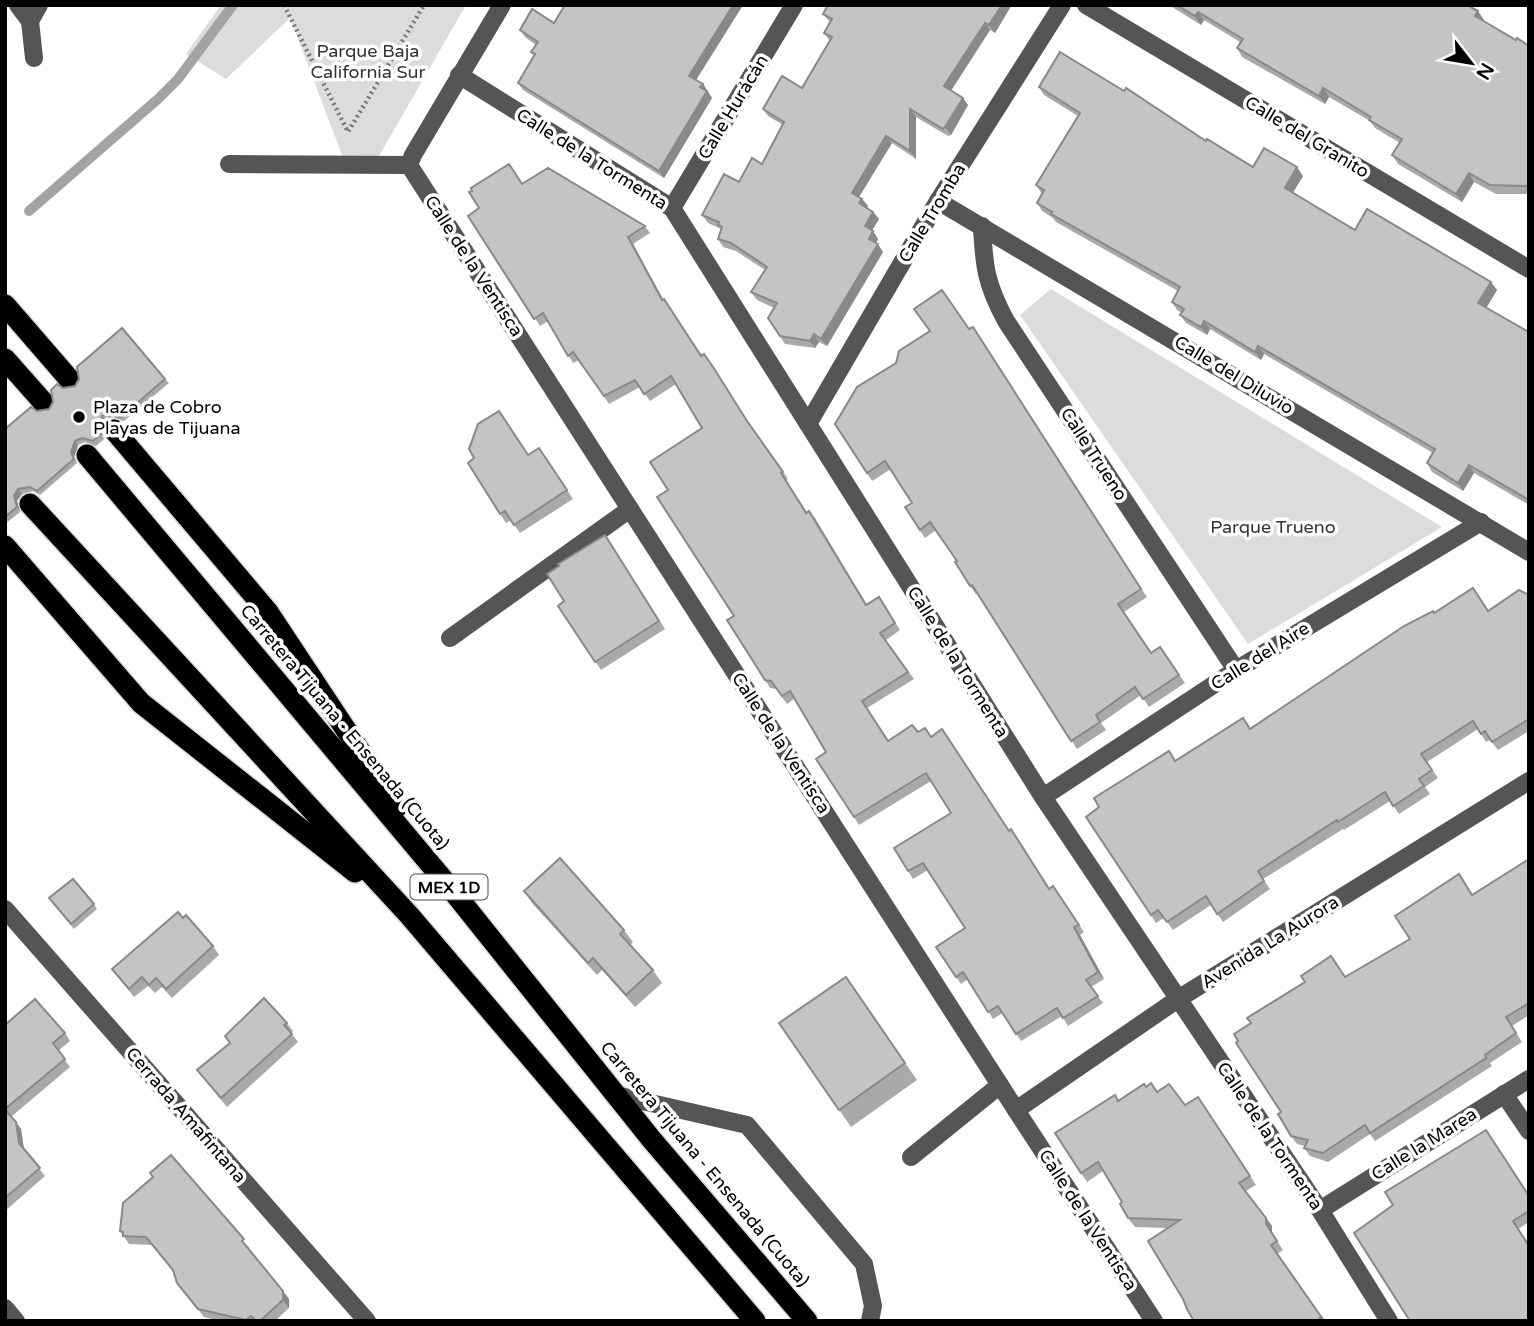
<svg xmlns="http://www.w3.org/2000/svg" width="1534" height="1326" font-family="'Varela Round',sans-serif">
  <rect width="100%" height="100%" fill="#fff"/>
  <g fill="#dcdcdc">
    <path d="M221,5H466L379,156L344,160L290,18L226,79L186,54Z"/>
    <path d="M1051,289L1442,527L1248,644L1020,315Z"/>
  </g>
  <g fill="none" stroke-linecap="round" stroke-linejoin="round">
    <path stroke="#a3a3a3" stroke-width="10" d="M29,211L158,99L178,79L233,5"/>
    <g stroke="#dbdbdb" stroke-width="24">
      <g id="highway">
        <path d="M5,305L70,380"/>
        <path d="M5,359L44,403"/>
        <path d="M114,430L268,612L397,807"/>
        <path d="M87,455L452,890L652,1140L807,1321"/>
        <path d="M30,504L409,915L755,1321"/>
        <path d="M5,546L141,703L355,872"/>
      </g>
    </g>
    <path stroke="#777" stroke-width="4.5" stroke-dasharray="2 3.5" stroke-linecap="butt" d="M284,5L348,132L424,5"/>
    <g stroke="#555" stroke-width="18">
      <path d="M18,5L30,21"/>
      <path d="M1086,5L1529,269"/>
      <path d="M34,58L30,21L39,5"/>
      <path d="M459,75L672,208L1043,797L1320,1210L1389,1321"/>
      <path d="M229,164L409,165"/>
      <path d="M409,165L1016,1110L1154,1321"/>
      <path d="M409,165L413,155L502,5"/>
      <path d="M938,201L1529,552"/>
      <path d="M672,208L794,5"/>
      <path d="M982,226C984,267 986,284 1006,321L1236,670"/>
      <path d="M808,424L938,201L1062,5"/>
      <path d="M450,638L630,509"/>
      <path d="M1043,797L1236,670L1481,522"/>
      <path d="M5,909L367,1321"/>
      <path d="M1504,1094L1529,1131"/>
      <path d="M616,1095L747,1125L864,1264L873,1306L870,1321"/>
      <path d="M1016,1110L1178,999L1529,781"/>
      <path d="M911,1157L1000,1085"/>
      <path d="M1320,1210L1529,1079"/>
      <path d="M5,1308L16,1321"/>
    </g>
    <use href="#highway" stroke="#000" stroke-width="21"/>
  </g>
  <g fill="#a9a9a9">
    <path d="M743,5L696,80L703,84L712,98L664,178L523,90L518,83L534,56L531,52L536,45L525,37L520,30L554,23Z"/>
    <path d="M1169,5H1467L1484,20L1483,21L1516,40L1529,46V194H1496L1474,182L1462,202L1398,164L1392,155L1400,143L1375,128L1370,121L1329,97L1325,104L1242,57L1237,48L1240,42L1204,20L1201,25Z"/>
    <path d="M1011,6L995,33L990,30L951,90L963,98L968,105L951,135L948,136L916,117V159L892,143L859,197L862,199L868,206L867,208L873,212L879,219L872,230L878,239L876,243L883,252L827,346L819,342L815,348L785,344L768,318L774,308L757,300L751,292L765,270L736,251L723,247L718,239L721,230L719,228L708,223L702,215L739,182L762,164L783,125L768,116L763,109L802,88L830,41L824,33L830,22L823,14Z"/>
    <path d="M1039,87L1206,141L1253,167L1303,176L1293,192L1355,230L1497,290L1486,308L1527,331L1529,328V505L1474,473L1463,491L1432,472L1427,463L1433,453L1264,354L1261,360L1210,329L1207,335L1186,323L1180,315L1182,313L1177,310L1172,302L1178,291L1056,222L1053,218L1042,211L1037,203L1042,194L1036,185L1078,116L1044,95Z"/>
    <path d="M468,216L645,226L650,233L633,244L663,299L788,479L786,480L807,512L815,518L867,605L879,597L900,630L886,640L914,679L867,708L888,741L918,732L931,737L1009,830L1050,889L1053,886L1084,932L1080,935L1104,979L1091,987L1103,1003L1068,1026L1062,1016L1021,1041L1003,1013L993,1019L968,979L961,984L936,947L965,928L928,870L913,879L908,871L951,813L931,781L859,825L854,817L826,752L794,699L787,704L776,689L770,688L765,680L734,616L668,490L702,428L676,384L650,401L640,387L609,404L579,360L573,363L548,321L540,326Z"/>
    <path d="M942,290L1147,597L1124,612L1151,653L1160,647L1185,683L1149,707L1141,695L1101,723L1106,730L1077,749L977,593L976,594L970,586L957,561L936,530L925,538L905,507L912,503L891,469L872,481L835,424L929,331Z"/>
    <path d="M165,379L169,383L124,421L112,417L105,420L101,432L104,439L96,446L85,442L78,445L74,457L77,463L40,495L33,491L22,494L17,501L20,512L5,524V429L37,411L49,409L63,388Z"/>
    <path d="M539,448L573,499L520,533L511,520L506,523L500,514L528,455Z"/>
    <path d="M610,543L665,629L601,670L558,606L564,601Z"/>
    <path d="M1529,595V731L1498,750L1490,740L1486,742L1478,729L1427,762L1438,778L1425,787L1430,794L1399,814L1390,801L1344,830L1343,829L1263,879L1270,889L1223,922L1211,905L1173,930L1164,918L1156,923L1086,817L1176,760L1250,728L1434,613L1488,611Z"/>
    <path d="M1529,859V1015L1512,1026L1522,1042L1490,1063L1492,1066L1375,1141L1370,1134L1328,1162L1310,1156L1304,1148L1305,1146L1297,1144L1291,1136L1281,1112L1410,939L1473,895Z"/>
    <path d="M524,891L624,930L633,942L630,945L653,970L662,983L635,1007L602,970L597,975L532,903Z"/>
    <path d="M49,898L94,904L97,909L74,929Z"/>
    <path d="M213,946L219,955L172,998L162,987L155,993L148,986L134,997L112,969Z"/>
    <path d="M846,977L917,1080L851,1127L779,1023Z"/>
    <path d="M287,1023L293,1031L291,1033L298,1042L227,1107L197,1070L230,1044L225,1036Z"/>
    <path d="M5,1025L65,1033L70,1041L58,1051L70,1067L11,1117L21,1129L24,1149L45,1176L5,1211Z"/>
    <path d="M1146,1087L1185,1105L1198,1097L1256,1185L1246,1191L1272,1226V1233L1283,1250L1277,1254L1324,1321H1194L1167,1228L1135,1227L1128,1218L1122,1202L1103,1171L1087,1182L1081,1173L1119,1101Z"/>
    <path d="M1529,1195V1222L1518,1229L1410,1321Z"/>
    <path d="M120,1231L250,1247L248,1248L289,1299V1308L275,1321H220L204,1317L177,1283L174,1272L152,1245L129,1244Z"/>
  </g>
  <g fill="#898989">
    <path d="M733,5H743L694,83L689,76Z"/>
    <path d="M1002,5L1011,6L995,33L989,25Z"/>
    <path d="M1478,11L1484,20L1481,24L1475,16Z"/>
    <path d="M1198,12L1204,20L1201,25L1195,16Z"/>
    <path d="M985,23L990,30L949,94L944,86Z"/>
    <path d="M703,84L712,98L664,178L659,171Z"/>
    <path d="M1323,88L1329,97L1325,104L1319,96Z"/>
    <path d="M963,98L968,105L951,135L945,127Z"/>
    <path d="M910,109L916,117V159L910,151Z"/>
    <path d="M886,136L892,143L857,200L852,193Z"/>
    <path d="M1297,167L1303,176L1291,196L1285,188Z"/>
    <path d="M1469,173L1474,182L1462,202L1456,194Z"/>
    <path d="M862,199L868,206L865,211L859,203Z"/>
    <path d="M873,212L879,219L870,234L865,226Z"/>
    <path d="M873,231L878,239L874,246L869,239Z"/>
    <path d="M628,237L633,244L667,307L662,300Z"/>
    <path d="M878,244L883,252L827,346L821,339Z"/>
    <path d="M1491,282L1497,290L1484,312L1478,303Z"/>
    <path d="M1204,321L1210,329L1207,335L1201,327Z"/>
    <path d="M814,334L819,342L815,348L810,341Z"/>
    <path d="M1258,346L1264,354L1261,360L1255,352Z"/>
    <path d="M102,416L105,420L101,432L104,439L98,427Z"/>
    <path d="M75,441L78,445L74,457L77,463L71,452Z"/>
    <path d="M1469,465L1474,473L1463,491L1458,483Z"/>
    <path d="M18,489L22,494L17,501L20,512L17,507L14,496Z"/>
    <path d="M1074,927L1080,935L1104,979L1098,972Z"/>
    <path d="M16,1122L21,1129L24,1150L19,1143Z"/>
    <path d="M1266,1218L1272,1226V1233L1283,1250L1266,1224Z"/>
    <path d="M283,1291L289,1299V1308L283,1300Z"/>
  </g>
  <g fill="#c4c4c4" stroke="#898989" stroke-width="2">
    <path d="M565,5H733L689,76L703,84L700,87L707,91L659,171L518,83L535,54L531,52L538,42L520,30L532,9L554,23Z"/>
    <path d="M828,5H1002L989,25L985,23L944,86L963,98L945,127L943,129L910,109V151L886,136L852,193L862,199L859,203L873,212L865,226L873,231L869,239L878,244L821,339L814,334L810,341L780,336L768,318L777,303L751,292L767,267L731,243L718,239L722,227L718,225L719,222L702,215L724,174L739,182L752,158L762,164L784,122L763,109L782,76L802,88L832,37L824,33L832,19L823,14Z"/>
    <path d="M1177,5H1467L1478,11L1475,16L1516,40L1517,38L1529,46V186L1490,185L1469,173L1456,194L1392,155L1402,139L1369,120L1371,117L1323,88L1319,96L1237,48L1243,39L1198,12L1195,16Z"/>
    <path d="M1060,52L1124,91L1126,88L1206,141L1207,139L1253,167L1264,148L1297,167L1285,188L1355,230L1367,209L1491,282L1478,303L1527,331L1529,328V500L1469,465L1458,483L1427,463L1435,449L1258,346L1255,352L1204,321L1201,327L1180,315L1184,309L1172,302L1180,287L1051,214L1052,212L1037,203L1044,190L1036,185L1080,113L1039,87Z"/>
    <path d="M509,164L522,184L548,168L645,226L628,237L662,300L664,299L701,356L704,354L715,370L747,421L783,472L781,473L806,513L809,511L866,605L879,597L895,623L880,633L908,672L862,701L888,741L912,725L918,732L925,728L931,737L942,729L1009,831L1011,829L1049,889L1053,886L1079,925L1074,927L1098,972L1086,980L1098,996L1063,1018L1057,1008L1016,1034L998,1006L988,1012L963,972L956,977L936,947L965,928L923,863L908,871L894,848L951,813L926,773L854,817L816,759L826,752L790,691L782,696L771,681L765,680L727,620L734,616L657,497L668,490L650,462L702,428L671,376L644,394L635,380L604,396L573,352L568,356L543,313L534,319L468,216L479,208L469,192L472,191L471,188Z"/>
    <path d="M942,290L969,329L973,327L1141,589L1118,604L1151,653L1160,647L1179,675L1143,699L1135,687L1096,715L1100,722L1071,741L972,585L970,586L955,562L957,561L930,522L920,530L905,507L912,503L885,461L867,473L835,424L857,387L896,363L899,351L930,331L914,309Z"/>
    <path d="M122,328L165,379L121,417L109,413L102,416L98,427L101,434L93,441L82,438L75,441L71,452L74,459L37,491L30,487L18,489L14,496L17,507L5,517V429L31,407L37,411L49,409L53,402L51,390L57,384L63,388L75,386L79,379L77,367Z"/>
    <path d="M499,411L528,455L539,448L567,490L514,525L505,511L500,514L468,463L474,458L469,449L478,424Z"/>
    <path d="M605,535L659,621L595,662L558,606L564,601L547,574L559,566L558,564Z"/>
    <path d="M1473,588L1488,611L1519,590L1529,595V719L1492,742L1485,731L1481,734L1473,721L1421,754L1432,770L1419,779L1424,786L1393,806L1385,792L1338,822L1337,820L1258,871L1264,881L1217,914L1206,896L1167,922L1158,910L1151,915L1086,817L1099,807L1094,798L1169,751L1175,761L1243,718L1250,729L1404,626L1433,611L1434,613Z"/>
    <path d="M560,858L624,930L620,934L653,970L626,995L593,958L588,963L524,891Z"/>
    <path d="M1529,859V1003L1506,1017L1516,1033L1485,1055L1486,1058L1370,1133L1365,1125L1323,1153L1304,1148L1308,1140L1291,1136L1278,1114L1281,1112L1236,1043L1238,1041L1234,1034L1251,1023L1247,1018L1305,982L1301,976L1331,956L1345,977L1410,939L1395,916L1459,874L1472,895Z"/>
    <path d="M73,879L94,904L71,924L49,898Z"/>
    <path d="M178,912L183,918L186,915L213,946L166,989L156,978L149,985L142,977L129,989L112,969Z"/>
    <path d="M846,977L905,1063L839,1110L779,1023Z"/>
    <path d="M264,998L287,1023L284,1025L292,1034L221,1098L197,1070L230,1043L225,1036Z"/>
    <path d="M35,999L65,1033L53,1043L65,1059L5,1109V1025Z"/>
    <path d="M1151,1083L1157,1092L1169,1084L1185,1105L1198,1097L1250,1176L1239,1183L1266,1218V1224L1277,1241L1271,1245L1322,1318H1320L1321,1321H1194L1187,1309L1183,1299L1148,1241L1180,1220L1128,1218L1120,1204L1122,1202L1098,1162L1081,1173L1055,1133L1115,1095L1118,1101L1144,1084L1146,1087Z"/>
    <path d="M5,1110L16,1122L19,1143L40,1168L5,1198Z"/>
    <path d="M1486,1130L1529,1196V1211L1513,1221L1529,1246V1321H1410L1354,1233L1393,1205L1385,1192Z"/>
    <path d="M171,1155L244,1239L242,1241L283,1291V1300L260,1321H256L251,1316L246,1320L198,1309L177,1283L173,1270L146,1237L123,1236V1232L120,1231L123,1203L153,1177L150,1173Z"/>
  </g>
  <circle fill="#000" stroke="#fff" stroke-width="2.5" cx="79" cy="417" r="7"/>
  <g text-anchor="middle" stroke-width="7" stroke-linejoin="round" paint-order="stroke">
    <rect fill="#fff" stroke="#4c4c4c" stroke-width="2" x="410.5" y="874.5" width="77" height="25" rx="5"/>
    <g font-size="16" font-weight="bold" fill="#000">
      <text x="449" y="893">MEX 1D</text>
    </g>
    <g font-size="18" fill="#333" stroke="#fff">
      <text x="368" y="57">Parque Baja<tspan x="368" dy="21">California Sur</tspan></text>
      <text x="1273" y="533">Parque Trueno</text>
    </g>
    <g font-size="18" fill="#000" stroke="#fff">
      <text transform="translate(733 107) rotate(-59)" y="6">Calle Hurácán</text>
      <text transform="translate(1307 137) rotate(31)" y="6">Calle del Granito</text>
      <text transform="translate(592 159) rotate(32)" y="6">Calle de la Tormenta</text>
      <text transform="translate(932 213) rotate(-59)" y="6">Calle Tromba</text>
      <text transform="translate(474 266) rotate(57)" y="6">Calle de la Ventisca</text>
      <text transform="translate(1234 375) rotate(31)" y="6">Calle del Diluvio</text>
      <text transform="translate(1094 454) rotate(57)" y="6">Calle Trueno</text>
      <text transform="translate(1260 656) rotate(-32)" y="6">Calle del Aire</text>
      <text transform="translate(958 662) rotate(58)" y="6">Calle de la Tormenta</text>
      <text transform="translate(345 727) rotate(50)" y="6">Carretera Tijuana - Ensenada (Cuota)</text>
      <text transform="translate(781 743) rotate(57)" y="6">Calle de la Ventisca</text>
      <text transform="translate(1270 942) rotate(-32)" y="6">Avenida La Aurora</text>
      <text transform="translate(186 1115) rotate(49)" y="6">Cerrada Amafintana</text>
      <text transform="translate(1270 1136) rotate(56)" y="6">Calle de la Tormenta</text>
      <text transform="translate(1424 1144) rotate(-32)" y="6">Calle la Marea</text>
      <text transform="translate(705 1164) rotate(50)" y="6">Carretera Tijuana - Ensenada (Cuota)</text>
      <text transform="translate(1088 1220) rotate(57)" y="6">Calle de la Ventisca</text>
    </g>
    <g font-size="18" fill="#000" stroke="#fff" text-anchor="start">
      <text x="93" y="413">Plaza de Cobro<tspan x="93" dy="21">Playas de Tijuana</tspan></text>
    </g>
  </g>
  <rect width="1534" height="1326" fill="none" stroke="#000000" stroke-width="14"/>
  <g transform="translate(1471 63) rotate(121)" stroke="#ffffff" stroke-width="5" paint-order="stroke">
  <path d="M0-5L12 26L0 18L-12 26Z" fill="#000000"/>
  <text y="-10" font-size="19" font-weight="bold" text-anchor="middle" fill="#000000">N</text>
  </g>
</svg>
